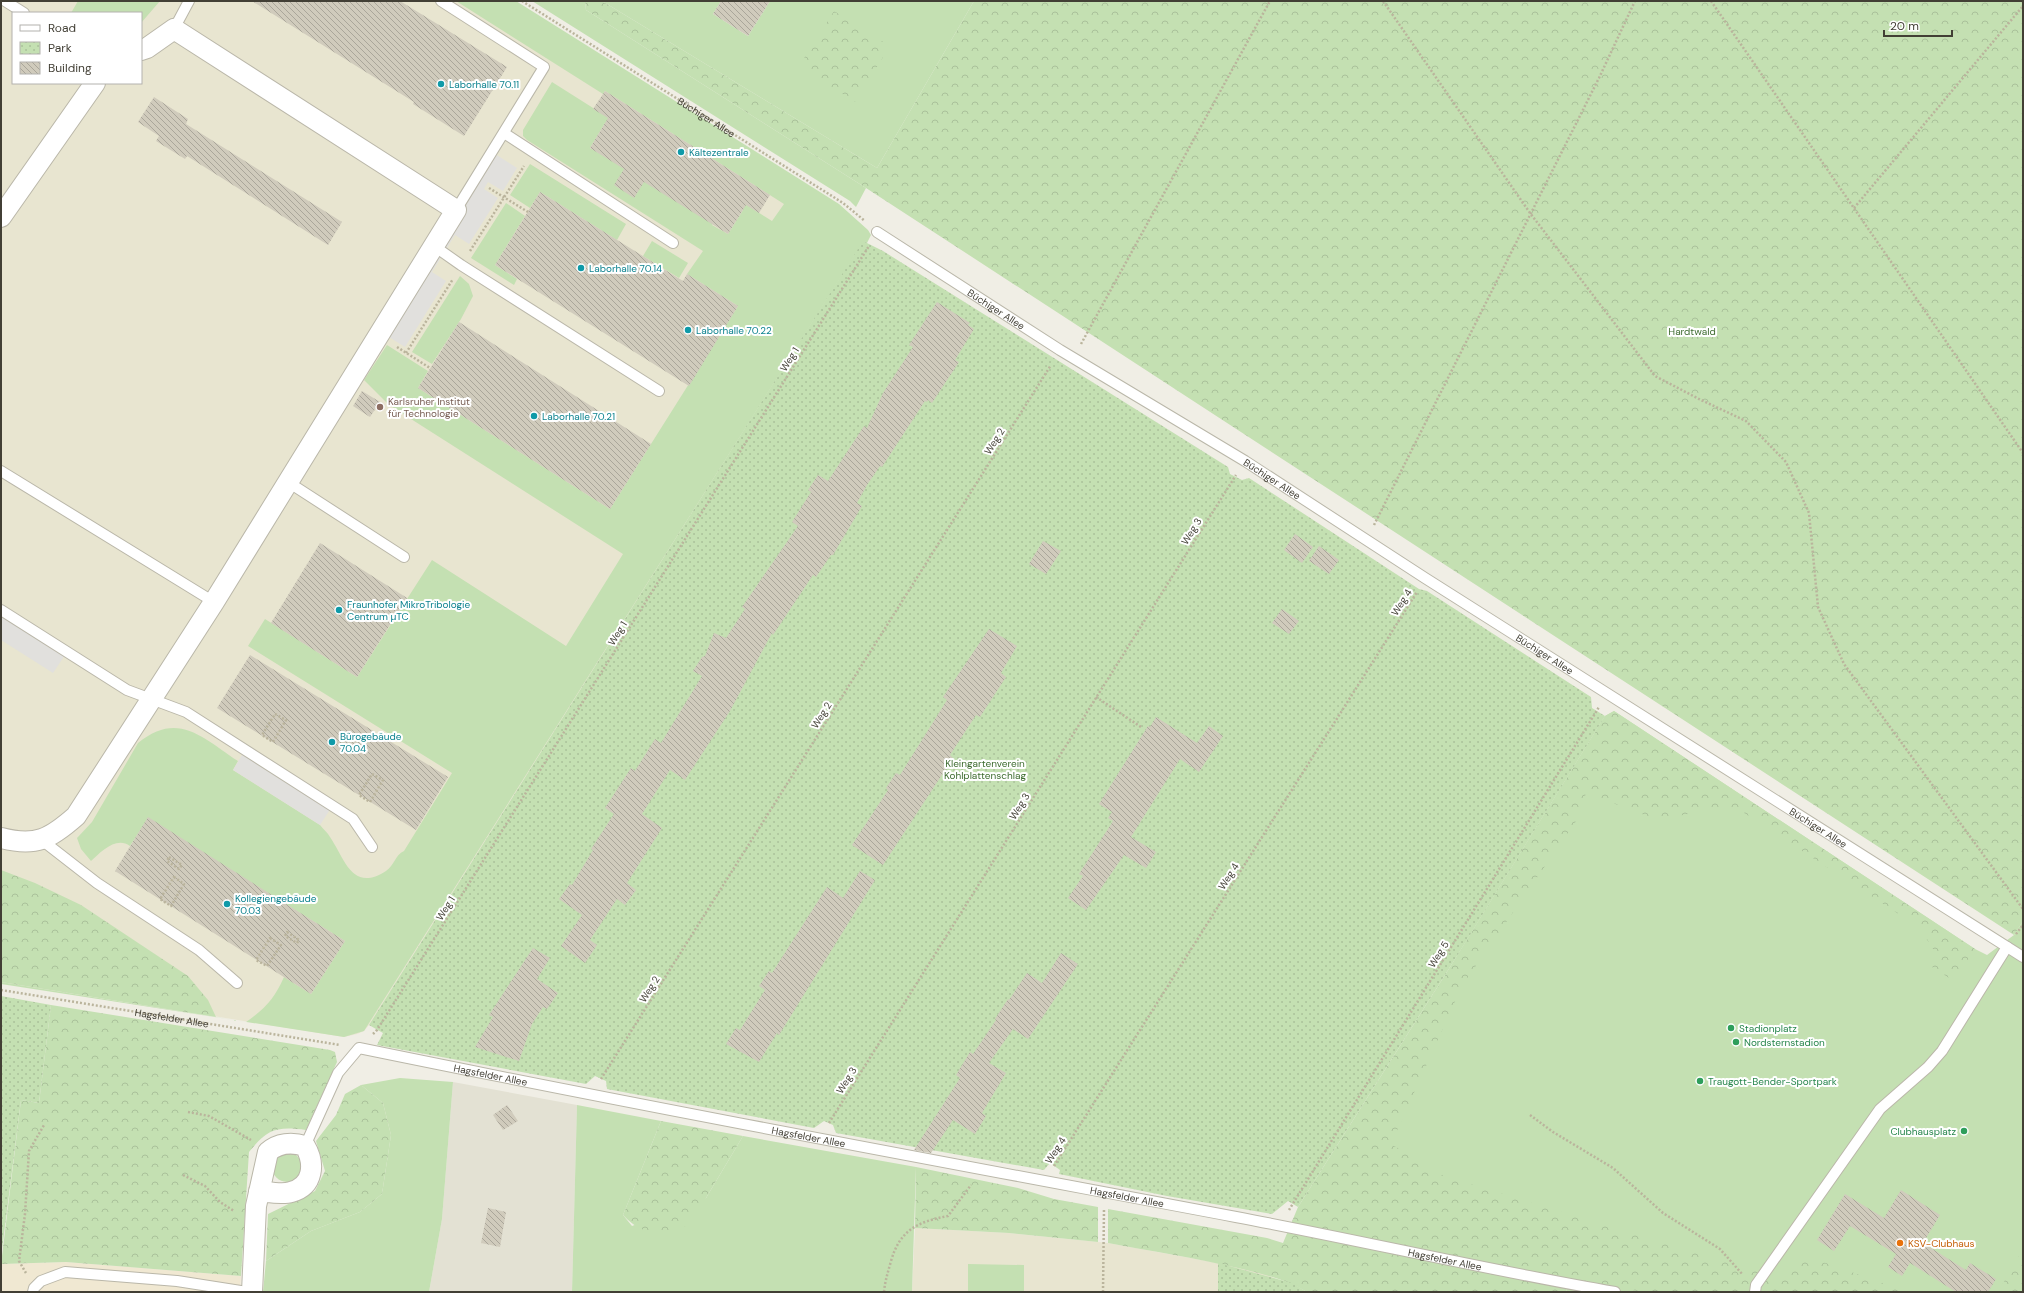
<svg xmlns="http://www.w3.org/2000/svg" width="2024" height="1293" font-family="'DM Sans',sans-serif">
  <defs>
    <pattern id="forest-crowns" width="20" height="18" patternUnits="userSpaceOnUse"><rect width="20" height="18" fill="#c4e0b2"/><path d="M2 6a3 3 0 1 1 6 0M12 15a3 3 0 1 1 6 0" fill="none" stroke="#aac19a"/></pattern>
    <pattern id="park-dots" width="8" height="8" patternUnits="userSpaceOnUse"><rect width="8" height="8" fill="#c4e0b2"/><path d="M2 2h.1M6 6h.1" fill="none" stroke="#aac19a" stroke-width="1.8" stroke-linecap="round"/></pattern>
    <pattern id="building-back-hatch" width="6" height="6" patternUnits="userSpaceOnUse"><rect width="6" height="6" fill="#d0cbbc"/><path d="M-1 5l2 2M0 0l6 6M5-1l2 2" fill="none" stroke="#aaa69a"/></pattern>
  </defs>
  <rect width="100%" height="100%" fill="#f0eee5"/>
  <path fill="#e3e1d3" d="M453,1082L577,1105L572,1292H429L442,1219Z"/>
  <path fill="#f0e8d2" d="M66,1262L241,1276L240,1292H1V1264Z"/>
  <g fill="#e8e5d0" fill-rule="evenodd">
    <path d="M1,1H493L867,235L369,1025L364,1031L357,1034L344,1037L1,982ZM13,13H141V83H13Z"/>
    <path d="M915,1228L1009,1233L1108,1243L1218,1263L1264,1274L1307,1292H912Z"/>
  </g>
  <g fill="#c4e0b2" fill-rule="evenodd">
    <path d="M78,1H160L141,23V13H71Z"/>
    <path d="M456,1H516L839,204L868,230L871,235L867,243L863,242L364,1031L344,1037L1,984V982L246,1022C266,1008 274,999 284,977L311,994L345,941L148,818L130,846C116,836 101,852 91,861L81,849L77,838L92,822L138,743C178,710 203,738 238,761L233,770L320,825C323,829 328,833 330,837C345,859 352,893 386,871C394,866 395,855 404,851L452,773L248,646L265,619L357,677L432,560L566,646L623,554L389,405L364,380L387,345L428,371L418,388L610,509L738,306L687,274L703,251L527,140L523,136V130L552,82L772,221L784,204L605,91L603,94ZM605,123L604,156L590,148ZM728,200L743,210L728,234L712,225Z"/>
    <path d="M532,1H585L586,10L866,188L856,207L850,201Z"/>
    <path d="M602,1H721L713,14L748,36L770,1H974L877,168Z"/>
    <path d="M530,164L626,224L617,240L540,192L530,208L510,195Z"/>
    <path d="M506,203L525,216L495,265L517,279L514,285L471,258Z"/>
    <path d="M652,241L688,263L679,278L643,256Z"/>
    <path d="M460,276L469,284L473,296L461,319L432,364L412,352Z"/>
    <path d="M1614,711L1975,949L1987,955L2014,935L2023,921V1292H1567L1564,1278L1302,1222L1457,956L1605,716Z"/>
    <path d="M400,1078L453,1082L442,1219L429,1292H263L266,1261L311,1231L360,1212L382,1194L391,1135L383,1103L361,1085Z"/>
    <path d="M577,1105L661,1121L623,1215L632,1226L706,1198L743,1136L916,1167L912,1292H572Z"/>
    <circle cx="287" cy="1167" r="15"/>
    <path d="M968,1264L1024,1265V1292H968Z"/>
  </g>
  <g fill="url(#forest-crowns)">
    <path d="M585,1H602L877,168L974,1H2023V921L2014,935L866,188L586,10Z"/>
    <path d="M834,11L890,46L855,102L799,66Z"/>
    <path d="M1614,711L1975,949L1957,977L1949,978L1932,967L1938,957L1921,930L1914,924L1741,811L1728,806L1658,820L1586,793L1579,817L1462,986L1391,1144L1444,1176L1782,1279L1809,1257L1908,1292H1644L1564,1279L1567,1292H1307C1285,1279 1262,1274 1238,1268C1195,1258 1151,1251 1108,1243V1209L1267,1238L1283,1243L1298,1207L1457,956L1605,716Z"/>
    <path d="M1,870L35,883L81,905L188,976L208,1000L216,1017L1,982Z"/>
    <path d="M51,1005L330,1050L335,1052L337,1062L306,1130C277,1126 267,1129 249,1152L241,1276L66,1262L1,1264L21,1100L39,1103Z"/>
    <path d="M361,1085L383,1103L391,1135L382,1194L360,1212L311,1231L266,1261L268,1214L315,1191L325,1171L316,1141L336,1115L345,1094Z"/>
    <path d="M661,1121L743,1136L706,1198L686,1226C658,1232 646,1239 623,1215Z"/>
    <path d="M916,1167L1018,1188L1054,1199L1098,1207V1242L1009,1233L915,1228Z"/>
    <path d="M2020,1254L2023,1256V1292H1998Z"/>
  </g>
  <g fill="url(#park-dots)">
    <path d="M863,241L883,251L1228,467L1230,474L1242,480L1249,478L1419,589L1427,591L1591,697L1592,708L1605,716L1457,956L1298,1207L1288,1201L1272,1214L1167,1196L1059,1174L1060,1170L1050,1163L1044,1170L836,1133L833,1125L824,1121L814,1128L607,1089L606,1081L595,1076L586,1084L377,1045L383,1033L369,1025Z"/>
    <path d="M1,996L51,1005L39,1103L21,1100L1,1258Z"/>
    <path d="M1218,1263L1292,1283L1307,1292H1218Z"/>
  </g>
  <g fill="#e1e0dd">
    <path d="M492,152L517,168L503,191L488,182L484,189L498,198L469,244L455,235L432,272L446,281L405,347L381,332Z"/>
    <path d="M1,610L67,652L53,673L1,640Z"/>
    <path d="M245,750L333,805L320,825L233,770Z"/>
  </g>
  <g fill="url(#building-back-hatch)">
    <path d="M252,1H400L507,67L464,136L413,104L414,102Z"/>
    <path d="M721,1H770L748,36L713,14Z"/>
    <path d="M605,91L770,195L759,213L746,205L728,234L644,182L634,198L614,185L624,169L590,148L608,118L593,109Z"/>
    <path d="M154,97L188,119L186,124L342,222L328,245L187,156L185,159L156,141L159,136L138,122Z"/>
    <path d="M540,192L683,281L687,274L738,306L689,386L495,265Z"/>
    <path d="M937,302L970,323L968,325L974,329L955,360L959,362L932,403L928,400L927,402L925,401L882,467L880,466L867,485L857,503L862,506L833,555H831L816,577L813,575L773,635L772,633L730,711L685,780L670,770L642,814L662,828L627,883L636,890L625,905L617,899L590,940L597,945L585,963L561,946L582,915L559,899L570,884L572,885L593,850L591,849L614,814L605,808L631,768L635,771L655,739L661,743L702,676L693,671L702,657L705,656L714,633L726,638L745,609L742,607L798,526L792,522L811,492L808,490L818,475L828,481L864,426L867,428L883,393L913,347L909,345Z"/>
    <path d="M459,322L651,444L610,509L418,388Z"/>
    <path d="M362,391L380,402L370,417L353,406Z"/>
    <path d="M1295,534L1313,547L1302,563L1284,550Z"/>
    <path d="M1043,541L1061,551L1046,574L1029,564Z"/>
    <path d="M320,543L407,598L357,677L271,623Z"/>
    <path d="M1319,546L1339,560L1329,574L1309,561Z"/>
    <path d="M1282,609L1299,621L1289,634L1272,623Z"/>
    <path d="M989,629L1017,646L1001,673L1006,677L980,717L976,715L950,755L953,758L883,865L852,845L888,790L886,788L896,773L900,775L947,700L943,697Z"/>
    <path d="M250,655L448,777L416,830L217,708Z"/>
    <path d="M1156,717L1197,743L1209,726L1223,736L1199,772L1180,759L1131,837L1156,852L1146,868L1124,855L1086,910L1068,898L1083,876L1079,874L1113,821L1108,818L1112,812L1099,804L1148,726L1150,727Z"/>
    <path d="M148,817L345,941L311,994L115,871Z"/>
    <path d="M860,871L875,880L779,1035L777,1033L759,1062L726,1044L736,1028L740,1030L765,990L759,986L769,971L772,973L827,887L843,898Z"/>
    <path d="M533,948L550,958L537,979L558,993L547,1009L543,1007L532,1024L519,1061L475,1047L493,1017L489,1015Z"/>
    <path d="M1061,953L1078,964L1028,1039L1013,1029L989,1063L1006,1073L982,1113L986,1116L975,1134L953,1120L931,1153L914,1150L960,1078L956,1075L970,1052L973,1054L996,1020L995,1019L1008,999L1009,1000L1027,973L1042,983Z"/>
    <path d="M507,1105L518,1121L503,1130L493,1115Z"/>
    <path d="M1901,1190L1940,1215L1923,1243L1966,1270L1970,1263L1996,1279L1988,1292H1956L1910,1263L1902,1276L1888,1267L1896,1254L1850,1226L1834,1251L1817,1240L1845,1194L1884,1218Z"/>
    <path d="M488,1208L506,1212L500,1247L481,1243Z"/>
  </g>
  <g fill="none" stroke-linecap="round" stroke-linejoin="round">
    <g stroke="#bab7a9" stroke-width="12">
      <g id="service">
        <path d="M5,1L24,13"/>
        <path d="M441,1L544,67L456,210"/>
        <path d="M174,29L189,1"/>
        <path d="M504,133L673,243"/>
        <path id="s3" d="M877,232L1060,350L1245,461L1425,578L2023,957"/>
        <path d="M434,246L461,265L659,391"/>
        <path d="M1,471L214,602"/>
        <path d="M288,482L404,557"/>
        <path d="M1,610L127,690L186,712L353,819L372,847"/>
        <path d="M43,841L97,883L199,950L237,983"/>
        <path id="s4" d="M305,1146L338,1073L359,1048C651,1108 944,1162 1236,1217C1363,1241 1488,1270 1615,1292"/>
        <path d="M33,1292L34,1288L41,1281L65,1272L177,1281L247,1292"/>
        <path d="M1755,1292L1756,1285L1880,1109L1928,1067L1942,1051L2007,947"/>
      </g>
    </g>
    <g stroke="#bab7a9" stroke-width="22">
      <g id="minor">
        <path d="M1,217L95,83"/>
        <path d="M1,838C36,847 50,839 76,816L214,602L456,210L174,29L147,48L141,50"/>
        <path d="M252,1292L256,1206L268,1152C278,1143 292,1142 305,1146C315,1163 314,1186 291,1192C282,1195 269,1192 259,1191"/>
      </g>
    </g>
    <g stroke="#bab49c" stroke-width="2.5" stroke-dasharray="2 2" stroke-linecap="butt">
      <path id="s1" d="M522,1L843,203L865,221"/>
      <path d="M1383,1L1530,213L1655,376L1699,399L1746,421L1786,462L1809,513L1818,607L1844,664L2023,909"/>
      <path d="M1711,1L2023,453"/>
      <path d="M2022,1L2023,2"/>
      <path d="M489,188L528,212"/>
      <path d="M1854,208L2023,6"/>
      <path d="M470,251L524,166"/>
      <path d="M1081,344L1270,1"/>
      <path d="M397,347L430,368"/>
      <path d="M406,353L453,279"/>
      <path d="M1374,525L1599,78L1635,1"/>
      <path d="M1096,697L1141,727"/>
      <path d="M275,714L286,720L273,742L262,735Z"/>
      <path d="M372,774L383,780L370,802L359,795Z"/>
      <path d="M169,857L182,865L179,869L167,861Z"/>
      <path d="M174,877L184,884L171,906L160,899Z"/>
      <path d="M287,932L299,940L297,943L285,936Z"/>
      <path d="M2016,934L2023,925"/>
      <path d="M270,938L281,945L267,966L256,960Z"/>
      <path id="s2" d="M1,990L340,1045"/>
      <path d="M373,1034L377,1030L869,246"/>
      <path d="M601,1079L1051,365"/>
      <path d="M188,1112L209,1116L251,1140"/>
      <path d="M1530,1115L1553,1132L1613,1168L1663,1213L1720,1249L1743,1275"/>
      <path d="M829,1123L1236,475"/>
      <path d="M1054,1166L1417,592"/>
      <path d="M183,1175L205,1186L220,1202L234,1211"/>
      <path d="M1289,1210L1599,707"/>
      <path d="M26,1273L19,1261L25,1214L29,1151L44,1125"/>
      <path d="M884,1292C885,1281 888,1272 891,1261C900,1230 917,1222 948,1216L971,1185"/>
      <path d="M1103,1292L1104,1209"/>
    </g>
    <use href="#service" stroke="#fff" stroke-width="10"/>
    <use href="#minor" stroke="#fff" stroke-width="20"/>
  </g>
  <g fill="#0f9aa8" stroke="#fff" stroke-width="1.5">
    <circle cx="441" cy="84" r="4"/>
    <circle cx="681" cy="152" r="4"/>
    <circle cx="581" cy="268" r="4"/>
    <circle cx="688" cy="330" r="4"/>
    <circle cx="534" cy="416" r="4"/>
    <circle cx="339" cy="610" r="4"/>
    <circle cx="332" cy="742" r="4"/>
    <circle cx="227" cy="904" r="4"/>
  </g>
  <circle fill="#8d6e63" stroke="#fff" stroke-width="1.5" cx="380" cy="407" r="4"/>
  <g fill="#2e9e5b" stroke="#fff" stroke-width="1.5">
    <circle cx="1731" cy="1028" r="4"/>
    <circle cx="1736" cy="1042" r="4"/>
    <circle cx="1700" cy="1081" r="4"/>
    <circle cx="1964" cy="1131" r="4"/>
  </g>
  <circle fill="#e8710a" stroke="#fff" stroke-width="1.5" cx="1900" cy="1243" r="4"/>
  <g text-anchor="middle" stroke-width="4" stroke-linejoin="round" paint-order="stroke">
    <g font-size="10" fill="#0d838f" stroke="#fff" text-anchor="start">
      <text x="449" y="88">Laborhalle 70.11</text>
      <text x="689" y="156">Kältezentrale</text>
      <text x="589" y="272">Laborhalle 70.14</text>
      <text x="696" y="334">Laborhalle 70.22</text>
      <text x="542" y="420">Laborhalle 70.21</text>
      <text x="347" y="608">Fraunhofer MikroTribologie<tspan x="347" dy="12">Centrum µTC</tspan></text>
      <text x="340" y="740">Bürogebäude<tspan x="340" dy="12">70.04</tspan></text>
      <text x="235" y="902">Kollegiengebäude<tspan x="235" dy="12">70.03</tspan></text>
    </g>
    <g font-size="10" fill="#423f35" stroke="#fff">
      <text dy="4" stroke="none"><textPath href="#s1" startOffset="218">Büchiger Allee</textPath></text>
      <text dy="4" stroke="none"><textPath href="#s3" startOffset="142">Büchiger Allee</textPath></text>
      <text transform="translate(789 359) rotate(-58)" y="4">Weg 1</text>
      <text transform="translate(994 441) rotate(-58)" y="4">Weg 2</text>
      <text dy="4" stroke="none"><textPath href="#s3" startOffset="466">Büchiger Allee</textPath></text>
      <text transform="translate(1191 531) rotate(-58)" y="4">Weg 3</text>
      <text transform="translate(1401 602) rotate(-58)" y="4">Weg 4</text>
      <text transform="translate(617 633) rotate(-58)" y="4">Weg 1</text>
      <text dy="4" stroke="none"><textPath href="#s3" startOffset="790">Büchiger Allee</textPath></text>
      <text transform="translate(821 715) rotate(-58)" y="4">Weg 2</text>
      <text transform="translate(1019 806) rotate(-58)" y="4">Weg 3</text>
      <text dy="4" stroke="none"><textPath href="#s3" startOffset="1114">Büchiger Allee</textPath></text>
      <text transform="translate(1228 876) rotate(-58)" y="4">Weg 4</text>
      <text transform="translate(445 908) rotate(-58)" y="4">Weg 1</text>
      <text transform="translate(1438 954) rotate(-58)" y="4">Weg 5</text>
      <text transform="translate(649 989) rotate(-58)" y="4">Weg 2</text>
      <text dy="4" stroke="none"><textPath href="#s2" startOffset="173">Hagsfelder Allee</textPath></text>
      <text dy="4" stroke="none"><textPath href="#s4" startOffset="247">Hagsfelder Allee</textPath></text>
      <text transform="translate(846 1080) rotate(-58)" y="4">Weg 3</text>
      <text dy="4" stroke="none"><textPath href="#s4" startOffset="571">Hagsfelder Allee</textPath></text>
      <text transform="translate(1055 1150) rotate(-57)" y="4">Weg 4</text>
      <text dy="4" stroke="none"><textPath href="#s4" startOffset="895">Hagsfelder Allee</textPath></text>
      <text dy="4" stroke="none"><textPath href="#s4" startOffset="1219">Hagsfelder Allee</textPath></text>
    </g>
    <g font-size="10" fill="#3e6c30" stroke="#fff">
      <text x="1692" y="335">Hardtwald</text>
      <text x="985" y="767">Kleingartenverein<tspan x="985" dy="12">Kohlplattenschlag</tspan></text>
    </g>
    <g font-size="10" fill="#785e54" stroke="#fff" text-anchor="start">
      <text x="388" y="405">Karlsruher Institut<tspan x="388" dy="12">für Technologie</tspan></text>
    </g>
    <g font-size="10" fill="#27864d" stroke="#fff" text-anchor="start">
      <text x="1739" y="1032">Stadionplatz</text>
      <text x="1744" y="1046">Nordsternstadion</text>
      <text x="1708" y="1085">Traugott-Bender-Sportpark</text>
      <text x="1956" y="1135" text-anchor="end">Clubhausplatz</text>
    </g>
    <g font-size="10" fill="#c56008" stroke="#fff" text-anchor="start">
      <text x="1908" y="1247">KSV-Clubhaus</text>
    </g>
  </g>
  <rect width="2024" height="1293" fill="none" stroke="#423f35" stroke-width="4"/>
  <rect x="12" y="12" width="130" height="72" fill="#ffffff" stroke="#b3b2ae"/>
  <rect x="20" y="25" width="20" height="6" fill="#ffffff" stroke="#b3b2ae"/>
  <text x="48" y="32" font-size="12" fill="#423f35">Road</text>
  <rect x="20" y="42" width="20" height="12" fill="url(#park-dots)" stroke="#b3b2ae"/>
  <text x="48" y="52" font-size="12" fill="#423f35">Park</text>
  <rect x="20" y="62" width="20" height="12" fill="url(#building-back-hatch)" stroke="#b3b2ae"/>
  <text x="48" y="72" font-size="12" fill="#423f35">Building</text>
  <path d="M1884 30v6h68v-6" fill="none" stroke="#423f35" stroke-width="2"/>
  <text x="1890" y="30" font-size="12" fill="#423f35" stroke="#ffffff" stroke-width="3" paint-order="stroke">20 m</text>
</svg>
